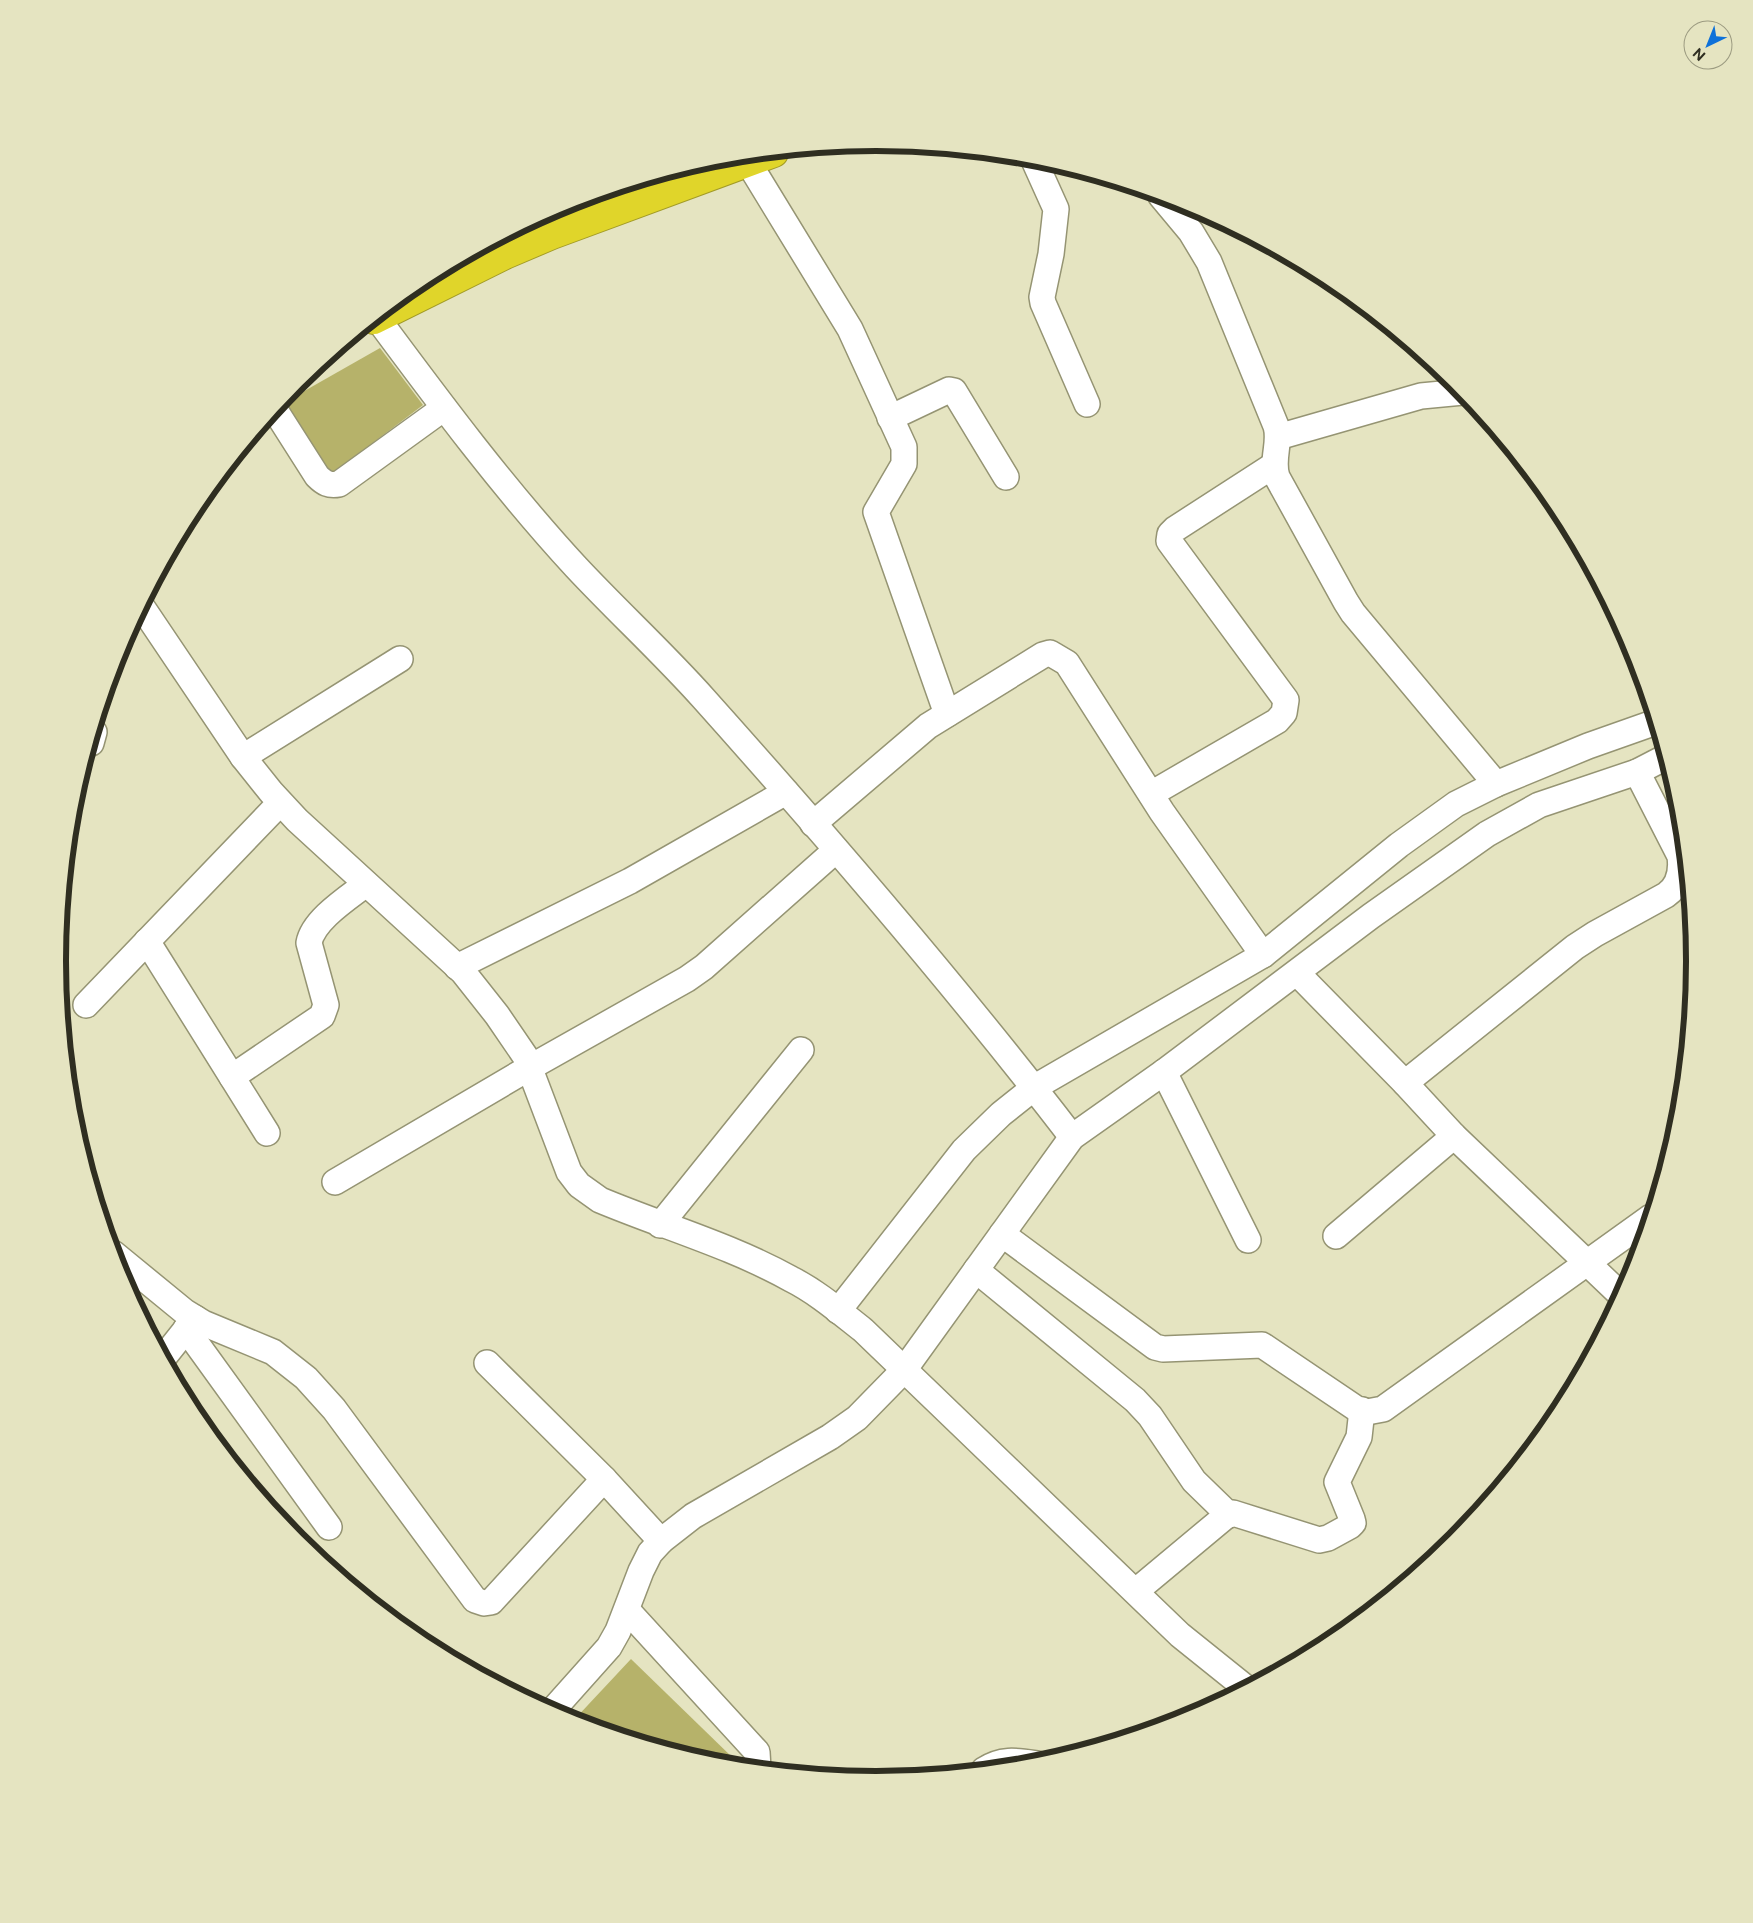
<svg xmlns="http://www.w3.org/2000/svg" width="1753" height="1923" font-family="'Public Sans',sans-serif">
  <rect width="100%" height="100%" fill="#e5e4c1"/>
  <g fill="#b6b26a">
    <path d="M380,348L423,405L329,476L285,402Z"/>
    <path d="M631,1659L735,1760L734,1766L716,1765L573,1721Z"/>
  </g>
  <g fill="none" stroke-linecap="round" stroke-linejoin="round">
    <g stroke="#959473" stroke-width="28">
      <g id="minor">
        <path d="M1033,158L1056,209L1051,254L1042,297L1043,303L1087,404"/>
        <path d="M748,162L850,329L904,447V464L876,512L947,714"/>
        <path d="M1161,196L1191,232L1209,262L1276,426C1281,443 1271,459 1277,477L1346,602L1353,613L1496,784"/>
        <path d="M377,318C440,403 504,489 576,567C618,612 663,653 704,699C831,841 956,986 1072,1137"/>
        <path d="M275,410L317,476C324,483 329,486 339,484L444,408"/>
        <path d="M890,418L949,390L954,391L1006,477"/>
        <path d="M1278,437L1421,396L1463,392"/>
        <path d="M142,607L243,757L271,792L297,820L463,972L497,1015L525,1056L569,1172L579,1185L600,1200C662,1226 732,1246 791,1279C817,1292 840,1312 863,1330L1180,1635L1246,1688"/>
        <path d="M91,743L94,732"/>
        <path d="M243,757L400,659"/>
        <path d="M1151,794L1277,721L1284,713L1286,700L1169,541L1170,534L1175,529L1274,465"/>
        <path d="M813,824L928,726L1043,655L1050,653L1067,663L1162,812L1263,955"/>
        <path d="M147,941L267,1133"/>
        <path d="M457,967L630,881L786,792"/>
        <path d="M1297,973L1405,1083L1454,1136L1622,1296"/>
        <path d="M86,1005L280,803"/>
        <path d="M1164,1072L1248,1240"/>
        <path d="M232,1077L322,1016L326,1005L309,943C313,920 348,898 366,884"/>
        <path d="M1405,1083L1575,947L1595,934L1666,895C1679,886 1682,871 1680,856L1637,772"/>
        <path d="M335,1182L529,1068L687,979L704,967L836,850"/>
        <path d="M660,1225L801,1050"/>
        <path d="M1002,1234L1155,1347L1163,1349L1262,1345L1357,1409L1367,1412L1383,1409L1651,1217"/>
        <path d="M1336,1236L1454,1136"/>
        <path d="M113,1253L185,1312L203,1323L273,1352L306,1378L334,1409L475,1600L484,1603L491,1602L604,1479"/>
        <path d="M976,1270L1135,1400L1150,1416L1194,1481L1229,1515"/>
        <path d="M838,1311L964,1150L1001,1114L1035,1087L1263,955L1399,845L1456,804L1496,784L1588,746L1656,722"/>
        <path d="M186,1329L329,1527"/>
        <path d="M164,1357L195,1318"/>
        <path d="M487,1363L604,1479L661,1541"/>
        <path d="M1136,1591L1226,1516L1233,1513L1319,1540L1328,1538L1350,1526L1353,1523L1352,1519L1337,1482L1359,1437L1362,1410"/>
        <path d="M627,1610L757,1752L758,1769"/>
        <path d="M551,1712L609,1647L618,1631L641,1571L650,1553L661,1541L693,1516L830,1437L857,1418L904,1370L1072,1137L1164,1072L1371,916L1487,834L1539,805L1637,772L1666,757"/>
        <path d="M984,1770C1002,1758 1017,1761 1038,1764"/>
      </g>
    </g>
    <g stroke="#a29b27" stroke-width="30">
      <path id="highway" d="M374,320L505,255L552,235L774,153"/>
    </g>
    <use href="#minor" stroke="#fff" stroke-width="25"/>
    <use href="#highway" stroke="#e0d52a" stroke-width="28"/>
  </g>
  <path d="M0 0H1753V1923H0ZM66 961a810 810 0 1 1 1620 0a810 810 0 1 1-1620 0Z" fill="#e5e4c1" fill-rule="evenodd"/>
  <path fill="none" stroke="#2f2e21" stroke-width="6" d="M66 961a810 810 0 1 1 1620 0a810 810 0 1 1-1620 0Z"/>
  <g transform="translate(1708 45) rotate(223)"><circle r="24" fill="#e5e4c1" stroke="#9c9b81"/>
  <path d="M0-4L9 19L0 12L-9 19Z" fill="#0e71d9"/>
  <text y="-8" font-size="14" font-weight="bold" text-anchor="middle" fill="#2f2e21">N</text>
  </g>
</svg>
